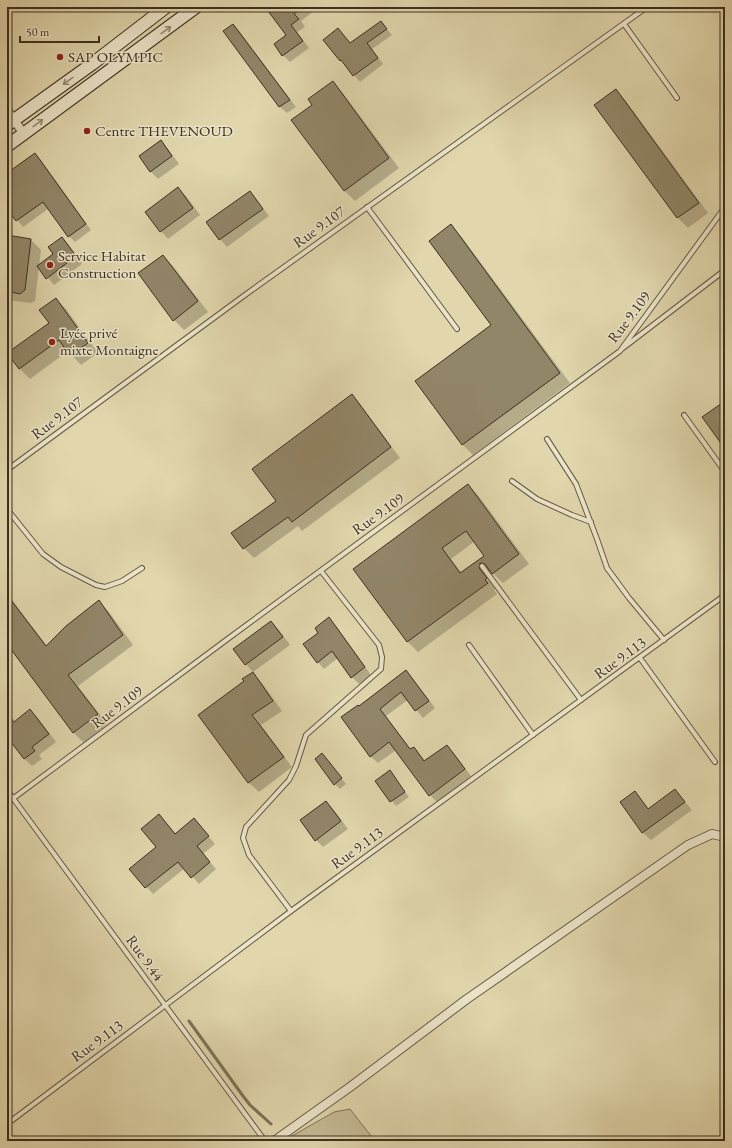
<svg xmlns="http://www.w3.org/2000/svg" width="732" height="1148" font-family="'EB Garamond',serif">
  <rect width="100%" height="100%" fill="#e1d6ac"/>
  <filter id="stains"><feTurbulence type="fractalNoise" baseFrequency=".005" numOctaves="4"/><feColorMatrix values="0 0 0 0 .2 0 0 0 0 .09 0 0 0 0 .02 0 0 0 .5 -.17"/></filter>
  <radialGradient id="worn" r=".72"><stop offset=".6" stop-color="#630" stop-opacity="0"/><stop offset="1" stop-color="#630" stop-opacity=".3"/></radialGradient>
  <path fill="#c5ba94" stroke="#80755a" d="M350,1109L375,1141H283L334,1112Z"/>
  <g fill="#0003" fill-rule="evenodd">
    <path d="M266,7H317L318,8L301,21L305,27L297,32L309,48L290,62L283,55L287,35Z"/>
    <path d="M381,22L392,35L372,49L383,64L360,82L325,40L351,44Z"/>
    <path d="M233,25L240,32L296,107L287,113L280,107L225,31Z"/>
    <path d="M332,82L342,92L399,168L355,201L345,191L292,120L313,105Z"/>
    <path d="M616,90L626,101L708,213L688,228L678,218L596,105Z"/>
    <path d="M161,141L168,149L179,164L158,179L150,171Z"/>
    <path d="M35,154L41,160L91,230L75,242L69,236L48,209L23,227L7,207V173Z"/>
    <path d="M178,189L186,196L200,215L168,239L161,231Z"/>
    <path d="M250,192L257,200L269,216L227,247L220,239Z"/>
    <path d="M451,226L461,236L570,383L473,455L463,445L416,381L492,325Z"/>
    <path d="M7,236L31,240L41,250L39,266L55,254L62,238L69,245L82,264L54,285L39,267L35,301L31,303L7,300Z"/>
    <path d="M163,256L173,266L208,312L184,330L174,320Z"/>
    <path d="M56,299L66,309L98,353L81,365L68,351L30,379L20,369L9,353L50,324Z"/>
    <path d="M7,307L12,313L7,317Z"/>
    <path d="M352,395L361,405L400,458L302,531L298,526L254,558L244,548Z"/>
    <path d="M468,485L478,495L529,564L503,583L492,572L489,573V579L496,589L494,590L497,594L418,652L408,642L355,569ZM475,541L486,556L462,573L451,559Z"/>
    <path d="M7,593L47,646L99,602L109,612L133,645L78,686L107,724L84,743L74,733L7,642Z"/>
    <path d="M329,619L336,626L371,675L359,684L352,677L338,658L324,669L318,662L320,633Z"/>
    <path d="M271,622L279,630L290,645L253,672L246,664Z"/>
    <path d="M406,672L413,679L435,708L423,718L408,700L386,716L411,750L414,748L425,761L447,746L454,753L471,776L437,802L430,795L396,750L378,763L370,756L360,707Z"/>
    <path d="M253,673L262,683L282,711L261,725L292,767L259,792L249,783L199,715L245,681Z"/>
    <path d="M30,711L38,718L56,742L39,755L42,759L32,766L24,758L7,735V720L14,723Z"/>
    <path d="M322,754L346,784L340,789L335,784Z"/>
    <path d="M394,777L409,797L396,806L376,781Z"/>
    <path d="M675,790L692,810L651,840L643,833L621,802L635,792L649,809Z"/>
    <path d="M326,802L334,810L348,829L323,847L316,840Z"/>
    <path d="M165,822L176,834L200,826L215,844L203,854L216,869L199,884L185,868L153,894L130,869L158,848Z"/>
  </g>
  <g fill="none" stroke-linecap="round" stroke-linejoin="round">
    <path stroke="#7d7258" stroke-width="3" d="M189,1021L243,1096L250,1105L271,1124"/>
  </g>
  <g fill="#928669" stroke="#3c3021" fill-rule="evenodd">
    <path d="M265,7H303L294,14L299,19L291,25L303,41L282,56L274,44L286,35Z"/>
    <path d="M381,21L387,29L367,43L378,58L353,76L341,60L340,61L323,40L338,28L350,43Z"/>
    <path d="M233,24L290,100L279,107L223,31Z"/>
    <path d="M333,81L389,158L344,191L291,120L312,105L308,99Z"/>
    <path d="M616,89L699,203L677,218L594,105Z"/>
    <path d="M161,140L172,156L150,172L139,156Z"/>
    <path d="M35,153L86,224L68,237L43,202L16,221L7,209V173Z"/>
    <path d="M178,187L193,208L160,232L145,212Z"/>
    <path d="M250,191L263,209L219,240L206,222Z"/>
    <path d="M451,224L560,373L462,445L415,381L491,325L429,241Z"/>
    <path d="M7,235L31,239L25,290L20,294L7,291Z"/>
    <path d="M62,237L76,256L46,279L37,266L53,254L48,247Z"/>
    <path d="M163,255L198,301L173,321L138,273Z"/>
    <path d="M56,298L88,343L70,356L59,340L19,369L7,353L49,323L39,310Z"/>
    <path d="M352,394L391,447L292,522L288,517L243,549L231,533L276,501L252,469Z"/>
    <path d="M725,401V449L702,417Z"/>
    <path d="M468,484L519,554L492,574L485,564L482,563H480L479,568L487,578L485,580L488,583L407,642L353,569ZM466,531L484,556L460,573L442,548Z"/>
    <path d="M7,595L46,646L66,626L99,600L123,635L68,675L98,714L73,733L7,644Z"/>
    <path d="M329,617L365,667L351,678L332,651L317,663L303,644L318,633L315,628Z"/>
    <path d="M271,621L283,637L245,665L233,649Z"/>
    <path d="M406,670L429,701L415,711L401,692L380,709L410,749L414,747L424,761L447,745L465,769L429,796L389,742L370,757L341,717L358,705L359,706Z"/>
    <path d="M253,672L273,701L252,715L284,757L248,783L198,715L244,681L242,679Z"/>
    <path d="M30,709L49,734L32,747L35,751L24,759L7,737V713L14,722Z"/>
    <path d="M322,753L342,778L334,785L315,759Z"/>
    <path d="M390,770L405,792L390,802L375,781Z"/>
    <path d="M675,789L685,802L642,833L620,802L635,791L648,809Z"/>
    <path d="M326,801L341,821L315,841L300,820Z"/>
    <path d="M159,814L175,834L194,818L209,836L197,846L210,862L191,878L178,862L145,888L129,869L156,847L141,829Z"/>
  </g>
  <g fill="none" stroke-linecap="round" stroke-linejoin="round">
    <g stroke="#655a44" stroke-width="6">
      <g id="service">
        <path d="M624,24L677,98"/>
        <path d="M367,207L457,329"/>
        <path d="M623,348L725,270"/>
        <path d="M684,415L725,472"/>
        <path d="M547,439L576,484L597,539L607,568L629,598L664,640"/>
        <path d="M7,470L245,295L647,7"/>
        <path d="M512,481L537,499L572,515L591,522"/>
        <path d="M7,509L43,554L61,567L96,585L105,587L122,581L142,568"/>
        <path d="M482,566L581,700"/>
        <path d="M469,645L533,735"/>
        <path d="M640,658L715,762"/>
        <path d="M7,790L265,1141"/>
        <path d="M7,803L233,635L620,351L725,207"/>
        <path d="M291,911L249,855L243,838L246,827L289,780L296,766L306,735L381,669L382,657L379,645L321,571"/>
        <path d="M7,1124L291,911L725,595"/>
      </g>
    </g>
    <g stroke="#655a44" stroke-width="10">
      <g id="minor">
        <path d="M7,110L24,134"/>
        <path d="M274,1141L350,1087L467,999L688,845L712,834L725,837"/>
      </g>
    </g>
    <g stroke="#3c3021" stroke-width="14">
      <g id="secondary">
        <path d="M7,125L92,64L166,7"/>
        <path d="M7,146L196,7"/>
      </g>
    </g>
    <use href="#service" stroke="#ece4c9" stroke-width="4"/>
    <use href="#minor" stroke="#ece4c9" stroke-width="8"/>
    <use href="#secondary" stroke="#ece4c9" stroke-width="12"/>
  </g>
  <defs><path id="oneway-shaft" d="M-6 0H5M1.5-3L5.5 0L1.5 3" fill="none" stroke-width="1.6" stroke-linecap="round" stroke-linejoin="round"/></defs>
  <g stroke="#948a75">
    <use href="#oneway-shaft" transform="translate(166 30) rotate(-36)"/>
    <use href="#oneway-shaft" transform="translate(68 81) rotate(144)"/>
    <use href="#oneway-shaft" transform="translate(38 123) rotate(-36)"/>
  </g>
  <g fill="#8f2418" stroke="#ece4c9" stroke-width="1.5">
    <circle cx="60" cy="57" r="4"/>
    <circle cx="87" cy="131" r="4"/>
    <circle cx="50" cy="265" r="4"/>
    <circle cx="52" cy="342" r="4"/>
  </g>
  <g text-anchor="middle" stroke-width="3" stroke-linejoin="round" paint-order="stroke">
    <g font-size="15" fill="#3c3021" stroke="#ece4c9" text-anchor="start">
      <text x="68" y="62">SAP OLYMPIC</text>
      <text x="95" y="136">Centre THEVENOUD</text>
      <text x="58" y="261">Service Habitat<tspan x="58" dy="17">Construction</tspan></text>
      <text x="60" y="338">Lyée privé<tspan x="60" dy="17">mixte Montaigne</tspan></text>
    </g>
    <g font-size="15" fill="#3c3021" stroke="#ece4c9">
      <text transform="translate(319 227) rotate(-36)" y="5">Rue 9.107</text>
      <text transform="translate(629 317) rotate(-53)" y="5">Rue 9.109</text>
      <text transform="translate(57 418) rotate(-37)" y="5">Rue 9.107</text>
      <text transform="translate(378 514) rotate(-36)" y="5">Rue 9.109</text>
      <text transform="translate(620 658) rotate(-36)" y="5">Rue 9.113</text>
      <text transform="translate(117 707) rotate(-37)" y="5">Rue 9.109</text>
      <text transform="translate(357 848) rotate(-36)" y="5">Rue 9.113</text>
      <text transform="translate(145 958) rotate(54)" y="5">Rue 9.44</text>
      <text transform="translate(97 1041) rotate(-36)" y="5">Rue 9.113</text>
    </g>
  </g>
  <rect width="732" height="1148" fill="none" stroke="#e1d6ac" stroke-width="24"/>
  <rect x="8" y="8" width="716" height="1132" fill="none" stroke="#3c3021" stroke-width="2"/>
  <rect x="12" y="12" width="708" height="1124" fill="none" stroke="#3c3021"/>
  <path d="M20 36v6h79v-6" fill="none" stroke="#3c3021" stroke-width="2"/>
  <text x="26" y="36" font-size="12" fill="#3c3021" stroke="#ece4c9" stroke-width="3" paint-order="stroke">50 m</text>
  <rect width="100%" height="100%" filter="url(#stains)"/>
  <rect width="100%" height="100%" fill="url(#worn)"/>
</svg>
